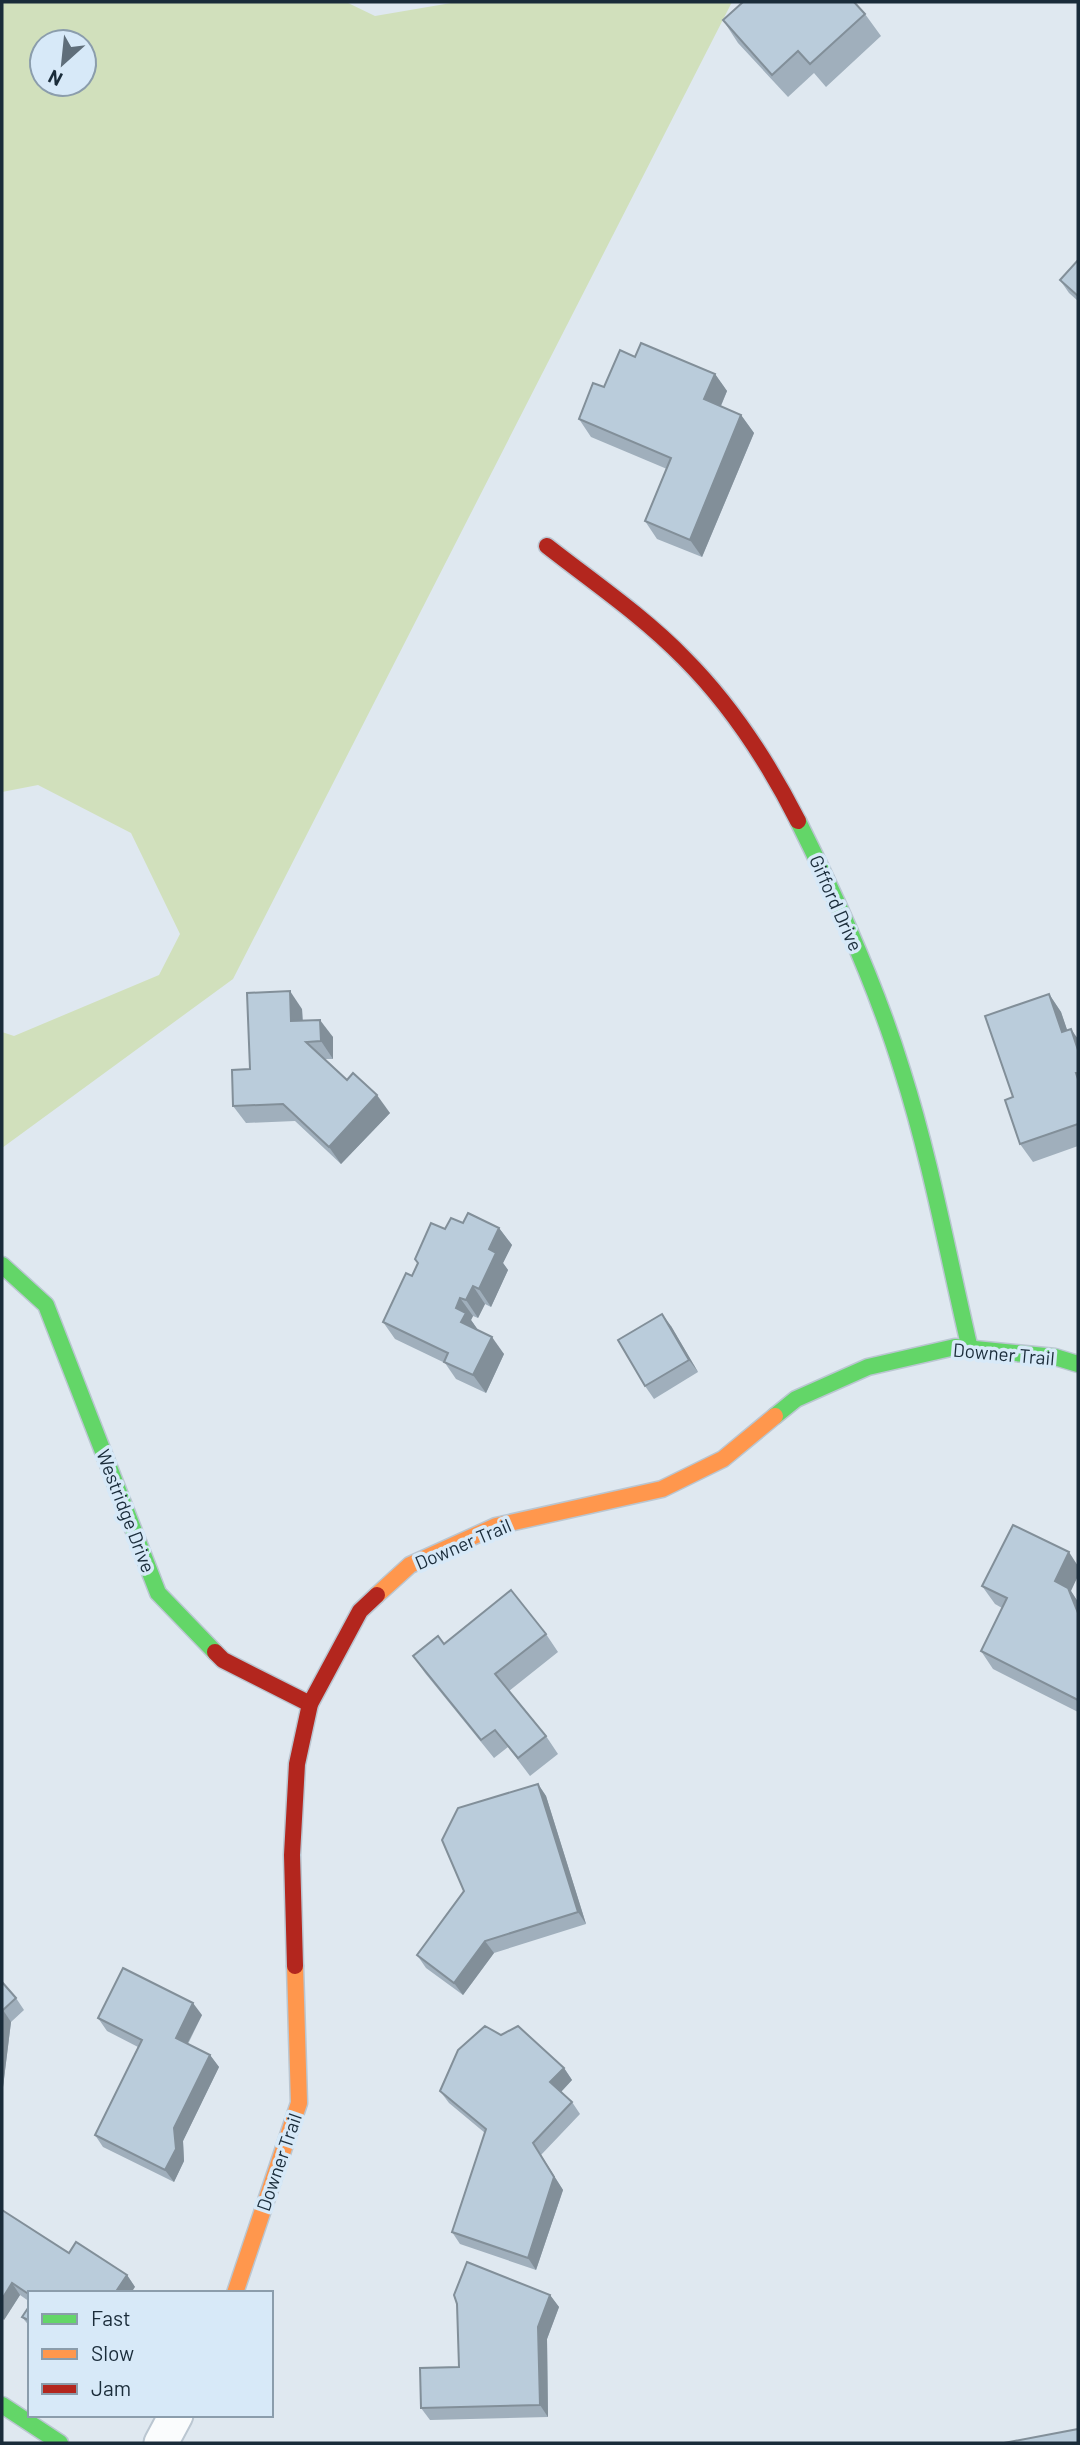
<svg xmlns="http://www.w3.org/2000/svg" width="1080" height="2445" font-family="Barlow,sans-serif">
  <rect width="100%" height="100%" fill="#dfe8f0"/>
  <path fill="#d1e0bc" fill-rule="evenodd" d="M2,2H346L375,16L457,2H732L233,979L2,1148V1032L14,1036L159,975L180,934L131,833L38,785L2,792ZM42,42H84V84H42Z"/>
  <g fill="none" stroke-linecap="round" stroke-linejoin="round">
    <g stroke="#bac6d1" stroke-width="37">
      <path id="street" d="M161,2443L176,2415"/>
    </g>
    <g stroke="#bac6d1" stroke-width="19">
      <g id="fast">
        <path d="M798,821C838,901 876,985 902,1070C931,1161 948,1256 970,1349"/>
        <path d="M2,1265L46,1305L158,1593L215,1652"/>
        <path d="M775,1416L796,1399L868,1367L955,1347L1055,1357L1078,1364"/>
        <path d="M2,2405L60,2443"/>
      </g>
    </g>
    <g stroke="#bac6d1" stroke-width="19">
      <g id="slow">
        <path d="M377,1595L410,1565L496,1526L662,1489L723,1459L775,1416"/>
        <path d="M235,2293L299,2103L295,1966"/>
      </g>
    </g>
    <g stroke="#bac6d1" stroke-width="19">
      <g id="jam">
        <path d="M547,546C593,582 643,616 684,658C731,705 768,762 798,821"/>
        <path d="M215,1652L223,1660L310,1704"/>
        <path d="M295,1966L292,1855L297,1764L310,1704L360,1611L377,1595"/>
      </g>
    </g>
    <use href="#street" stroke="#fafcfd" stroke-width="33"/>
    <use href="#fast" stroke="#63d668" stroke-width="16"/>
    <use href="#slow" stroke="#ff974d" stroke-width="16"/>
    <use href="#jam" stroke="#b3261e" stroke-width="16"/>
  </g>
  <g fill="#a0afbc">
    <path d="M865,14L881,36L826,87L814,73L788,97L738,43L723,20Z"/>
    <path d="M1078,260V301L1069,293L1060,280Z"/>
    <path d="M635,357L715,374L727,391L721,406L741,415L754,433L702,557L657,539L645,521L667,469L591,437L579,419L604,387Z"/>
    <path d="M1049,994L1061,1012L1067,1030L1078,1039V1146L1033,1162L1020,1144L1013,1097Z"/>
    <path d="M302,1009L303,1020L333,1037V1059H325L347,1080L390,1113L341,1164L295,1121L246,1123L233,1106L250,1069Z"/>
    <path d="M463,1223L499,1228L512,1245L503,1263L508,1270L491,1307L485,1304L478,1318L473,1316L471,1320L478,1330L504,1354L486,1393L456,1379L445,1363L395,1339L383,1322L445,1229Z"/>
    <path d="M671,1326L698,1372L654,1399L645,1386Z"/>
    <path d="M982,1586L1071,1591L1078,1602V1712L993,1669L981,1651L1002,1608L995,1604Z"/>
    <path d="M546,1634L558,1652L509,1691L546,1736L558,1754L530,1776L508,1747L494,1758L425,1673L413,1656L444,1644Z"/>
    <path d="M538,1784L546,1796L586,1924L494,1953L463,1995L426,1968L417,1955L464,1891Z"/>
    <path d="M2,1982L16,1998L24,2010L11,2022L3,2087H2Z"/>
    <path d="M202,2015L188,2044L210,2055L219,2067L183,2141L184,2161L174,2182L103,2147L95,2135L138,2047L107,2031L98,2018Z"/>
    <path d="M564,2068L572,2080L561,2092L572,2102L580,2114L541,2155L563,2190L536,2270L460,2244L452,2232L485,2133L449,2103L440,2091Z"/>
    <path d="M2,2210L69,2253L127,2275L135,2287L30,2293V2302L20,2295L4,2320L2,2318Z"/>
    <path d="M550,2295L559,2307L547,2339L548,2417L430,2420L421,2408L459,2367Z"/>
    <path d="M30,2305V2327L22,2317Z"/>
  </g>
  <g fill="#828f99">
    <path d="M715,374L727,391L716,417L704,399Z"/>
    <path d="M741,415L754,433L702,557L690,540Z"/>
    <path d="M290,991L302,1009L303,1039L291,1021Z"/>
    <path d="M1049,994L1061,1012L1074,1050L1062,1032Z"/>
    <path d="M320,1020L333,1037V1059L321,1041Z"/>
    <path d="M1071,1029L1078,1039V1050Z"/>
    <path d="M377,1095L390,1113L341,1164L329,1147Z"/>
    <path d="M499,1228L512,1245L503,1263L508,1270L491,1307L479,1289L489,1249Z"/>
    <path d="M473,1286L485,1304L478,1318L466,1300Z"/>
    <path d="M460,1298L473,1316L471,1320L478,1330L461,1322L456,1308Z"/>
    <path d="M662,1314L671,1326L698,1372L689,1360Z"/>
    <path d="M492,1337L504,1354L486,1393L473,1375Z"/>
    <path d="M1069,1552L1078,1566V1576L1071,1591L1078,1602V1613L1055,1581Z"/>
    <path d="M538,1784L546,1796L586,1924L578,1912Z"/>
    <path d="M485,1941L494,1953L463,1995L454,1983Z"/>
    <path d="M193,2003L202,2015L184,2050L176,2038Z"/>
    <path d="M3,2010L11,2022L3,2087L2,2085Z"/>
    <path d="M210,2055L219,2067L183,2141L184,2161L174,2182L165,2170L174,2128Z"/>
    <path d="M564,2068L572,2080L559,2094L550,2082Z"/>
    <path d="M533,2143L563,2190L536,2270L528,2258Z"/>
    <path d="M127,2275L135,2287L131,2293H115Z"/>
    <path d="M12,2283L20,2295L4,2320L2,2316V2299Z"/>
    <path d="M550,2295L559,2307L547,2339L548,2417L540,2405L538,2327Z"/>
  </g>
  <g fill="#baccdb" stroke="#828f99" stroke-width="2">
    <path d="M743,2H854L865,14L810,64L798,51L772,75L723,20Z"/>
    <path d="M1078,260V296L1060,280Z"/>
    <path d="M641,343L715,374L704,399L741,415L690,540L645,521L671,458L579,419L593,383L604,387L620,350L635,357Z"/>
    <path d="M290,991L291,1021L320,1020L321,1041L306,1042L347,1080L353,1073L377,1095L329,1147L283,1104L233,1106L232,1070L250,1069L247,993Z"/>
    <path d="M1049,994L1062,1032L1071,1029L1078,1050V1073H1076L1078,1079V1124L1020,1144L1005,1100L1013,1097L985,1016Z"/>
    <path d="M468,1213L499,1228L489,1249L496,1253L479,1289L473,1286L466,1300L460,1298L456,1308L466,1313L461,1322L492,1337L473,1375L444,1362L448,1353L383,1322L406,1273L412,1276L418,1263L415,1259L431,1223L445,1229L451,1218L463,1223Z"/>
    <path d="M662,1314L689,1360L645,1386L618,1340Z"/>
    <path d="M1013,1525L1069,1552L1055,1581L1068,1588L1078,1613V1700L981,1651L1007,1598L982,1586Z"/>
    <path d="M511,1590L546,1634L495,1674L546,1736L518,1758L495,1730L481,1740L413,1656L438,1636L444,1644Z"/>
    <path d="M538,1784L578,1912L485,1941L454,1983L417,1955L464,1891L442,1840L458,1808Z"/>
    <path d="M123,1968L193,2003L176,2038L210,2055L174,2128L176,2149L165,2170L95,2135L142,2040L98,2018Z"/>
    <path d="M2,1982L16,1998L3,2010L2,2017Z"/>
    <path d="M485,2026L501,2035L518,2026L564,2068L550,2082L572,2102L533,2143L554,2177L528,2258L452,2232L486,2129L440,2091L458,2050Z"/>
    <path d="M2,2210L69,2253L76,2242L127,2275L115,2293H30V2295L12,2283L2,2299Z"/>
    <path d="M467,2262L550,2295L538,2327L540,2405L421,2408L420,2368L459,2367L457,2304L454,2295Z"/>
    <path d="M30,2305V2321L22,2317Z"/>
    <path d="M1078,2429V2443H1004Z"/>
  </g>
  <g text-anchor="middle" stroke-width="7" stroke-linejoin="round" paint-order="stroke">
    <g font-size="19" fill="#1a2c3a" stroke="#d7e9f8">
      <text transform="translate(836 903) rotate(66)" y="7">Gifford Drive</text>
      <text transform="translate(1004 1354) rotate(5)" y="7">Downer Trail</text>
      <text transform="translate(126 1511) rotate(69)" y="7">Westridge Drive</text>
      <text transform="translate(463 1544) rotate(-23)" y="7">Downer Trail</text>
      <text transform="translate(279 2162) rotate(-71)" y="7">Downer Trail</text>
    </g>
  </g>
  <rect width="1080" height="2445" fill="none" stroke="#1a2c3a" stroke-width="7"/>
  <rect x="28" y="2291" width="245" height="126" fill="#d7e9f8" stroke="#8b9dac" stroke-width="2"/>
  <rect x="42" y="2314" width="35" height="10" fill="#63d668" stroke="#8b9dac" stroke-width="2"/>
  <text x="91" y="2326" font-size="21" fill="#1a2c3a">Fast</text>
  <rect x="42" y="2349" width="35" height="10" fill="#ff974d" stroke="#8b9dac" stroke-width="2"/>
  <text x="91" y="2361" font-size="21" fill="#1a2c3a">Slow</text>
  <rect x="42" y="2384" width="35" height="10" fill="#b3261e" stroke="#8b9dac" stroke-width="2"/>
  <text x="91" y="2396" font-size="21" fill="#1a2c3a">Jam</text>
  <g transform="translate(63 63) rotate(207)"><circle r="33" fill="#d7e9f8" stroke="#8b9dac" stroke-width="2"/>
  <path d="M0-5L12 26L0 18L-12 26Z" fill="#5f6e7a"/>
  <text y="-10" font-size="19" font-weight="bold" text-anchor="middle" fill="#1a2c3a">N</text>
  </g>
</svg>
